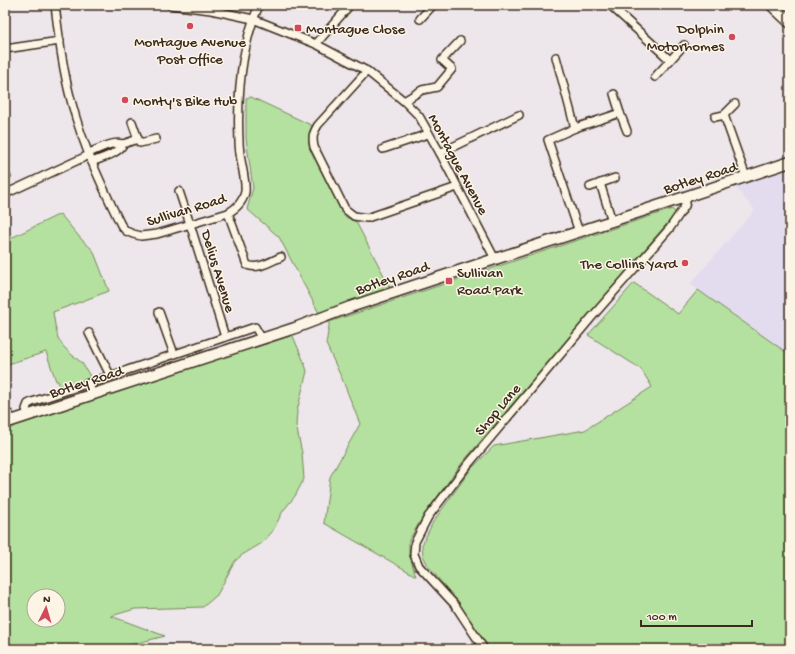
<svg xmlns="http://www.w3.org/2000/svg" width="795" height="654" font-family="'Gochi Hand',sans-serif">
  <rect width="100%" height="100%" fill="#ede6ea"/>
  <filter id="ink" filterUnits="userSpaceOnUse"><feTurbulence type="fractalNoise" baseFrequency=".025" numOctaves="2"/><feDisplacementMap in="SourceGraphic" scale="8" xChannelSelector="R" yChannelSelector="G"/><feConvolveMatrix kernelMatrix="1 2 1 2 8 2 1 2 1" color-interpolation-filters="sRGB"/></filter>
  <g filter="url(#ink)">
    <path fill="#e2dcee" d="M790,169V355L690,284L755,210L734,186Z"/>
    <g fill="#b4e19f" stroke="#78865e" fill-rule="evenodd">
      <path d="M251,97L313,126L309,134V145L344,216L356,222L392,291L320,315L279,237L247,209L253,188L246,138V98Z"/>
      <path d="M5,165L12,177L5,181Z"/>
      <path d="M672,209L676,213L462,463L424,515L409,540V554L416,576L324,523L330,477L360,424L343,381L326,344L329,326V322Z"/>
      <path d="M60,214L82,240L93,250L109,291L53,312L55,325L58,338L63,346L72,355L82,363L91,378L60,388L58,381H56L46,352L5,365V241Z"/>
      <path d="M634,283L678,314L698,290L790,355V649H490L458,602L428,566L423,555L422,545L433,522L471,469L494,446L585,430L652,387L641,369L588,335Z"/>
      <path d="M292,334L304,362L307,371L297,411L296,425L302,453L304,479L295,496L283,511L272,532L262,543L242,555L235,561L217,595L203,607L135,609L111,616L165,636L114,649H5V429ZM34,596H58V620H34Z"/>
    </g>
    <g fill="none" stroke-linecap="round" stroke-linejoin="round">
      <g stroke="#3b2a1e" stroke-width="10">
        <g id="minor">
          <path d="M55,5C59,38 63,72 72,104C83,146 102,186 121,225L126,231L133,234L141,236L157,234L228,213C237,208 243,202 245,192C246,185 244,178 243,171C241,161 239,151 239,141C237,95 241,47 259,5"/>
          <path d="M170,5L211,10L253,19L316,44L367,71L404,101L419,116L440,153L495,259"/>
          <path d="M610,5L670,60"/>
          <path d="M420,19L433,5"/>
          <path d="M316,44L350,5"/>
          <path d="M5,49L60,41"/>
          <path d="M556,57L575,128"/>
          <path d="M367,71L318,125C313,133 312,137 314,147L345,209L354,216L367,218L457,187"/>
          <path d="M655,77L684,45"/>
          <path d="M614,94L620,113L627,131"/>
          <path d="M404,101L422,90L437,87L452,69L442,60L460,41"/>
          <path d="M735,104L724,115L746,177"/>
          <path d="M715,117L724,115"/>
          <path d="M138,139L140,143L156,139"/>
          <path d="M123,144L138,139L132,122"/>
          <path d="M383,149L428,134"/>
          <path d="M89,153C99,149 112,141 123,144C120,153 101,158 92,162"/>
          <path d="M440,153L519,115"/>
          <path d="M600,183L612,221"/>
          <path d="M590,187L615,178"/>
          <path d="M179,191L190,224L225,337"/>
          <path d="M5,194L89,155"/>
          <path d="M228,213L247,265C258,270 271,261 281,257"/>
          <path d="M579,232L548,140L575,128L620,113"/>
          <path d="M159,312L174,354"/>
          <path d="M89,333L110,375"/>
          <path d="M92,394L89,383L255,327L262,339"/>
          <path d="M5,412L9,414L12,421"/>
          <path d="M28,415L26,409L28,404L32,402L89,383"/>
          <path d="M484,649L455,605L419,566L414,554L415,542L428,517L466,467L591,318L670,228L685,206L686,202L685,197"/>
        </g>
      </g>
      <g stroke="#3b2a1e" stroke-width="13">
        <path id="secondary" d="M5,423L295,328L350,307L495,259L673,201L790,162"/>
      </g>
      <g stroke="#3b2a1e" stroke-width="14">
        <path id="primary" d="M772,5L790,22"/>
      </g>
      <use href="#minor" stroke="#fcf5e5" stroke-width="7"/>
      <use href="#secondary" stroke="#fcf5e5" stroke-width="10"/>
      <use href="#primary" stroke="#fcf5e5" stroke-width="11"/>
    </g>
  </g>
  <g fill="#d1495b" stroke="#fcf5e5" stroke-width="1.5">
    <circle cx="190" cy="26" r="4"/>
    <rect x="294" y="24" width="8" height="8" rx="2"/>
    <circle cx="732" cy="37" r="4"/>
    <circle cx="125" cy="100" r="4"/>
    <circle cx="685" cy="263" r="4"/>
    <rect x="445" y="277" width="8" height="8" rx="2"/>
  </g>
  <g text-anchor="middle" stroke-width="3" stroke-linejoin="round" paint-order="stroke">
    <g font-size="15" fill="#3b2a1e" stroke="#fcf5e5" text-anchor="start">
      <text x="306" y="33">Montague Close</text>
      <text x="724" y="33" text-anchor="end">Dolphin<tspan x="724" dy="17">Motorhomes</tspan></text>
      <text x="190" y="46" text-anchor="middle">Montague Avenue<tspan x="190" dy="17">Post Office</tspan></text>
      <text x="133" y="105">Monty's Bike Hub</text>
      <text x="677" y="268" text-anchor="end">The Collins Yard</text>
      <text x="457" y="277">Sullivan<tspan x="457" dy="17">Road Park</tspan></text>
    </g>
    <g font-size="15" fill="#3b2a1e" stroke="#fcf5e5">
      <text transform="translate(459 164) rotate(62)" y="5">Montague Avenue</text>
      <text transform="translate(700 177) rotate(-18)" y="5">Botley Road</text>
      <text transform="translate(186 209) rotate(-17)" y="5">Sullivan Road</text>
      <text transform="translate(219 271) rotate(73)" y="5">Delius Avenue</text>
      <text transform="translate(392 277) rotate(-19)" y="5">Botley Road</text>
      <text transform="translate(86 381) rotate(-18)" y="5">Botley Road</text>
      <text transform="translate(497 409) rotate(-50)" y="5">Shop Lane</text>
    </g>
  </g>
  <rect width="795" height="654" fill="none" stroke="#fcf5e5" stroke-width="20"/>
  <rect x="10" y="10" width="775" height="634" fill="none" stroke="#3b2a1e" stroke-width="1.5" filter="url(#ink)"/>
  <g transform="translate(46 608) rotate(5)"><circle r="19" fill="#fcf5e5" stroke="#afa495"/>
  <path d="M0-3L7 15L0 10L-7 15Z" fill="#d1495b"/>
  <text y="-6" font-size="11" font-weight="bold" text-anchor="middle" fill="#3b2a1e">N</text>
  </g>
  <path d="M641 620v6h111v-6" fill="none" stroke="#3b2a1e" stroke-width="2"/>
  <text x="647" y="620" font-size="12" fill="#3b2a1e" stroke="#fcf5e5" stroke-width="3" paint-order="stroke">100 m</text>
</svg>
